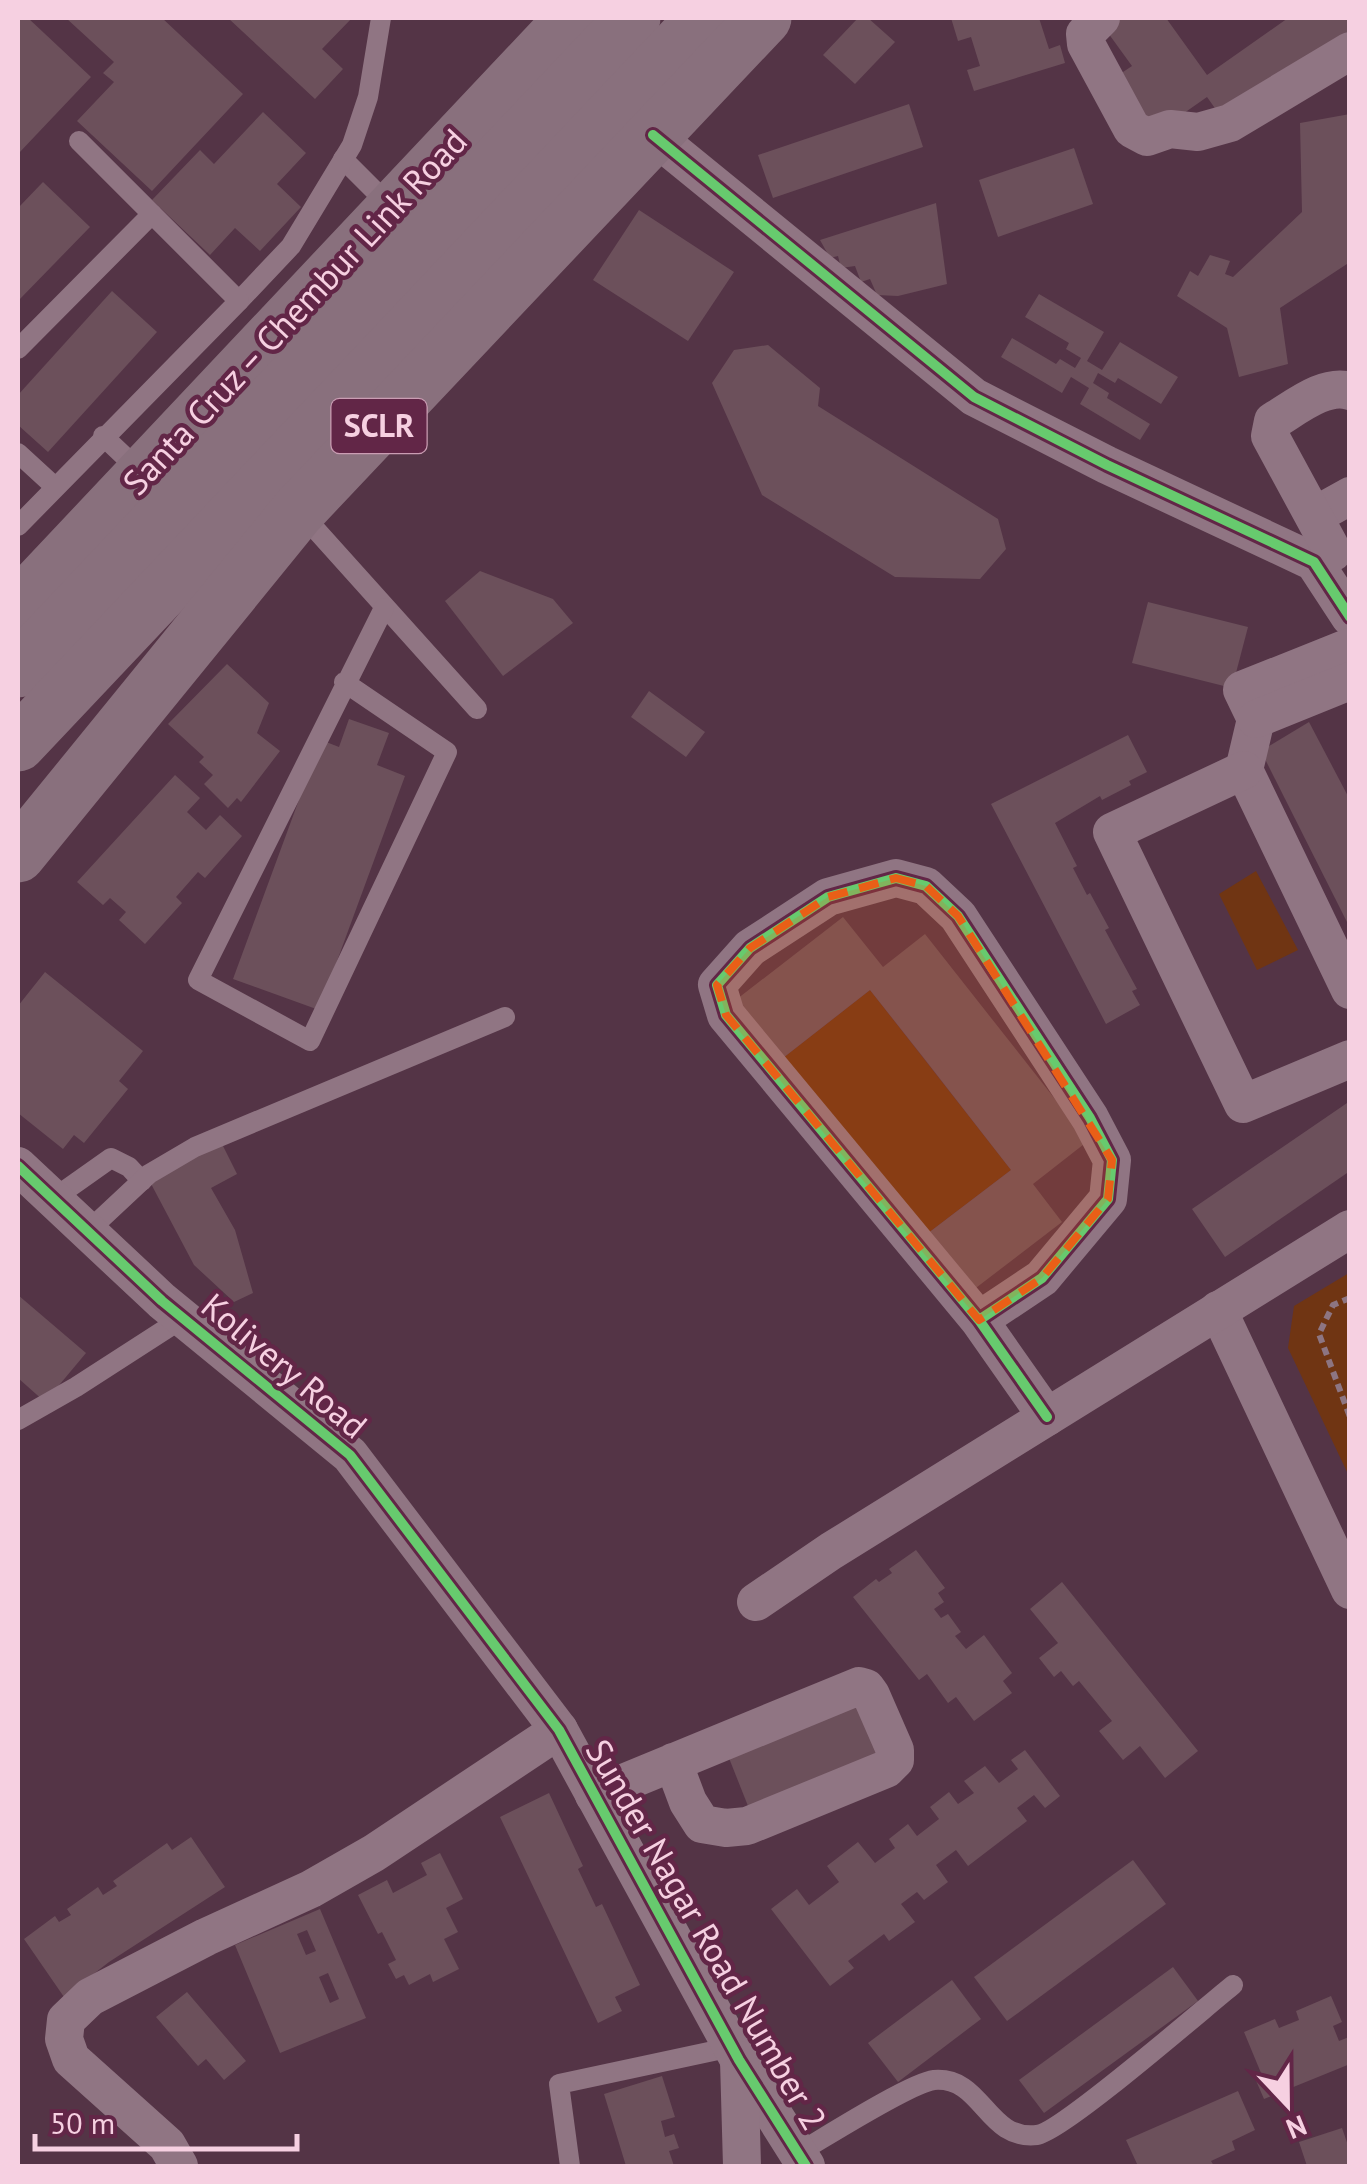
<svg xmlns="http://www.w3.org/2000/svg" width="1367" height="2184" font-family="'PT Sans',sans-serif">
  <rect width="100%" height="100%" fill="#543446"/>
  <g fill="#703513">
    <path d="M1256,871L1298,950L1257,970L1219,894Z"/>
    <path d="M870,990L1011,1170L923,1237L783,1058Z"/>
    <path d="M1349,1273V1476L1288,1348L1294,1306Z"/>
  </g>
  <g fill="#6c505b" fill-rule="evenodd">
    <path d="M18,18H28L91,77L18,154Z"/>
    <path d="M66,18H162L243,94L152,191L77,121L114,82L103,73L114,62Z"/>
    <path d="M228,18H352L322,49L343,69L315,99Z"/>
    <path d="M858,18H868L895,42L855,84L823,55Z"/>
    <path d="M951,18H1039L1049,49L1060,45L1065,63L974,91L967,70L980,66L971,37L958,41Z"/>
    <path d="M1114,18H1166L1207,75L1288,18H1350V34L1224,121L1207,97L1157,132L1117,76L1132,66L1103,26Z"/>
    <path d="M909,104L923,147L773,198L758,155Z"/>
    <path d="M263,112L306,153L277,184L301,207L260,251L235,228L210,255L152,200L200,150L214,164Z"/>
    <path d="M1350,114V262L1280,308L1288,364L1239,377L1227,328L1177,296L1190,271L1198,276L1210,255L1230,261L1225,274L1233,277L1302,212L1300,123Z"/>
    <path d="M1074,148L1093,204L998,237L979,180Z"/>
    <path d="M43,182L90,227L18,301V208Z"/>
    <path d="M936,203L947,284L898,296L877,295L870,279L861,282L855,266L841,268L838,256L830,258L820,240Z"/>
    <path d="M639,210L734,272L688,341L593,280Z"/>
    <path d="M112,291L157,332L48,452L18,425V395Z"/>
    <path d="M1039,294L1104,332L1087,361L1102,370L1120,342L1178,377L1161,404L1118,378L1115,383L1098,373L1093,383L1109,393L1107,398L1150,424L1140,440L1080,404L1089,388L1071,377L1062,393L1001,357L1012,338L1056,364L1060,359L1075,368L1081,358L1066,349L1069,343L1025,317Z"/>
    <path d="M768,345L820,388L818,406L998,519L1006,549L980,579L895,577L762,495L712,383L734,350Z"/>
    <path d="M480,571L553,599L573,623L503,676L445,601Z"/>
    <path d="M1148,602L1248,627L1232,688L1132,663Z"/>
    <path d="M227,664L269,703L257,733L280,751L241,802L237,798L228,808L204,784L213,775L199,762L204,757L168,724Z"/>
    <path d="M649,691L705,732L686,757L631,717Z"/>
    <path d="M349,719L389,733L377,765L405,776L319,1010L233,979L321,740L339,747Z"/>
    <path d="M1309,722L1350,800V928L1261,751Z"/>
    <path d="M1128,735L1147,772L1129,781L1131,785L1102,800L1100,796L1055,823L1077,866L1073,868L1087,895L1090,893L1109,928L1105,930L1137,989L1132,991L1140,1005L1106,1024L991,804Z"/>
    <path d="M175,775L200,798L187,812L206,830L220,815L242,836L205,878L198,872L176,897L182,903L145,944L119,920L126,912L110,898L103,905L77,882Z"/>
    <path d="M843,917L883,967L925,934L1088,1141L1033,1184L1062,1222L968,1294L923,1237L1011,1170L923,1057L870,990L783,1058L737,999Z"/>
    <path d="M45,972L143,1051L119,1081L128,1089L84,1143L74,1135L63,1149L18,1113V1006Z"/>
    <path d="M1350,1101V1171L1225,1257L1192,1209Z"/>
    <path d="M221,1142L237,1174L211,1188L235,1230L253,1293L234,1302L194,1265L149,1180Z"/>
    <path d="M18,1295L86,1353L45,1402L18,1378Z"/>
    <path d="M916,1550L945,1588L938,1593L944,1602L934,1609L941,1618L948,1614L961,1632L955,1636L966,1649L984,1635L1012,1673L1003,1681L1012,1693L974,1721L956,1697L948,1703L927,1674L919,1680L853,1597L876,1579L879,1582L892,1573L889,1569Z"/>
    <path d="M1062,1582L1198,1751L1165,1778L1140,1746L1123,1760L1099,1731L1112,1721L1079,1681L1073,1686L1061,1671L1054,1677L1039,1658L1058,1643L1030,1609Z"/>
    <path d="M860,1699L884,1759L748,1806L727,1753Z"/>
    <path d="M1025,1750L1060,1796L1045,1808L1034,1795L1017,1808L1027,1821L968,1866L956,1850L936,1865L948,1882L924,1900L917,1892L901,1904L915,1922L889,1941L884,1934L848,1961L854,1968L830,1986L771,1909L797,1889L809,1905L839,1882L827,1866L858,1842L875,1863L895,1848L889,1839L908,1824L917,1836L939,1819L930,1807L949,1792L958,1804L974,1793L964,1781L985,1766L999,1783L1018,1769L1011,1760Z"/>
    <path d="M549,1793L583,1866L578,1869L596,1907L602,1904L640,1985L615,1997L622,2011L598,2023L500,1817Z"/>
    <path d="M191,1837L225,1887L109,1962L64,1997L24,1939L55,1916L59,1922L71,1915L67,1909L98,1887L103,1895L117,1886L113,1881L167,1843L172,1850Z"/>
    <path d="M440,1853L463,1899L446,1908L458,1932L444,1939L459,1969L433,1982L430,1974L409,1985L404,1975L396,1979L388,1964L396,1960L382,1932L378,1934L358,1895L387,1880L393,1893L427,1875L421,1863Z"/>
    <path d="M1133,1860L1166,1904L1007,2021L974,1977Z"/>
    <path d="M320,1909L366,2018L280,2053L235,1945ZM307,1930L316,1951L306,1955L297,1934ZM328,1973L339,1999L330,2003L319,1977Z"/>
    <path d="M1173,1967L1198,2001L1044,2113L1019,2080Z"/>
    <path d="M952,1980L981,2019L898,2082L868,2043Z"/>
    <path d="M187,1992L246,2061L224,2080L206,2059L198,2066L156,2017Z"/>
    <path d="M1331,1996L1342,2022L1333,2026L1339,2041L1349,2037L1350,2064L1264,2099L1254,2076L1261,2073L1244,2032L1275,2019L1279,2028L1299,2020L1296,2011Z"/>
    <path d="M662,2076L675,2117L661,2121L665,2137L674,2134L679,2148L669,2151L674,2166H626L604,2094Z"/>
    <path d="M1238,2091L1255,2130L1232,2141L1235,2150L1211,2161L1214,2166H1138L1126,2140Z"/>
    <path d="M1342,2128L1350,2151V2166H1307L1299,2142Z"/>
  </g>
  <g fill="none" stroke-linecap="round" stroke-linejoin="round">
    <path stroke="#8d7582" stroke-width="6" stroke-dasharray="8 5" stroke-linecap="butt" d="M1350,1298L1333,1305L1319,1334L1350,1417"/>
    <g stroke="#907583" stroke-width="20">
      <path d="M343,159L391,207"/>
      <path d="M239,301L291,246L352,145L368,97L381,18"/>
      <path d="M18,349L152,214"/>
      <path d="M103,436L141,472"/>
      <path d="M18,453L54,486"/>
      <path d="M300,512L477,709"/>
      <path d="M18,526L239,301L79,141"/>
      <path d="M344,682L447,752L310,1041L198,980L384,608"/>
      <path d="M53,1199L111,1158L129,1167L142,1181"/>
      <path d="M88,1231L149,1174L195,1147L505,1017"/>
      <path d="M18,1420L76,1387L183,1318"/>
      <path d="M798,2153C824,2138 910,2083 934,2080C983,2076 986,2141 1037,2135C1062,2132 1203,2009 1233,1985"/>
      <path d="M570,2166L559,2084L732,2047"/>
    </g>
    <g stroke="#907583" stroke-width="38">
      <path d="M1101,18L1085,34L1086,44L1132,129L1147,137L1170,129L1198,132L1230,123L1350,51"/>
      <path d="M653,135L974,397L1107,465L1314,562L1350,617"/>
      <path d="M1314,516L1350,496"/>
      <path d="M1333,552L1270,436L1273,421C1294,409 1324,383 1350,391"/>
      <path d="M1350,647L1242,690L1256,719L1244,770L1350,990"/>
      <path d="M1256,719L1350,681"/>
      <path d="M1244,770L1112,832L1243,1104L1350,1059"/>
      <path d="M18,1166L162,1301L350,1455L559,1730L739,2060L806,2166"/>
      <path d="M1218,1310L1350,1590"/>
      <path d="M979,1320L1042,1278L1108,1199L1112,1160L1090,1118L958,916L926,886L896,878L828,897L750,948L717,985L726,1015L979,1320L1047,1417"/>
      <path d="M756,1602L831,1551L1350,1229"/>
      <path d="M594,1795L859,1686L866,1688L871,1695L895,1750V1760L886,1769L747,1826L726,1828L702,1824L688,1802L673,1762"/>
      <path d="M739,2060L742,2166"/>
      <path d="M179,2166L167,2145L71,2059L64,2039L66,2020L90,1997L206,1937L311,1889L374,1853L559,1730"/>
    </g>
    <g stroke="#89707d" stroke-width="55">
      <path d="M18,607L573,18"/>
      <path d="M18,670L633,18"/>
      <path d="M18,744L704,18"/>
      <path d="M18,855L298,511L764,18"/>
    </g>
    <g stroke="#622647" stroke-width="16">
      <g id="cycleway">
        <path d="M653,135L974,397L1107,465L1314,562L1350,617"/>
        <path d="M18,1166L162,1301L350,1455L559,1730L739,2060L806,2166"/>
        <path d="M979,1320L1042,1278L1108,1199L1112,1160L1090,1118L958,916L926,886L896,878L828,897L750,948L717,985L726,1015L979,1320L1047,1417"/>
      </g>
    </g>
    <use href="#cycleway" stroke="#67ca6e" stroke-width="10"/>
  </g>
  <path fill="#e95f17" fill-opacity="0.2" stroke="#e95f17" stroke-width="8" stroke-dasharray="20 12" stroke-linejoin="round" d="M896,878L926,886L958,916L1112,1160L1108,1199L1042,1278L979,1320L726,1015L717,985L750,948L828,897Z"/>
  <g text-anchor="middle" stroke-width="9" stroke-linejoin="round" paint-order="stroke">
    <rect fill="#622647" stroke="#ca9db3" stroke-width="2.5" x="331.5" y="399" width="95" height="54" rx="8"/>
    <g font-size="32" font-weight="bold" fill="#f6d0e1">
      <text x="379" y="437">SCLR</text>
    </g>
    <g font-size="35" fill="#f6d0e1" stroke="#622647">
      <text transform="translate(295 312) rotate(-47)" y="12">Santa Cruz – Chembur Link Road</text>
      <text transform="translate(284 1366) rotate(40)" y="12">Kolivery Road</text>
      <text transform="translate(706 1935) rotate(60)" y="12">Sunder Nagar Road Number 2</text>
    </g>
  </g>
  <rect width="1367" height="2184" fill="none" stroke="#f6d0e1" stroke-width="40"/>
  <g transform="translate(1287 2104) rotate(158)" stroke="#622647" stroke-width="8" paint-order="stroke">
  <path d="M0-8L18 38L0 25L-18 38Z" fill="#f6d0e1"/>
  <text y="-15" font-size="28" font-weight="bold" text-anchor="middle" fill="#f6d0e1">N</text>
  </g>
  <path d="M35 2134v15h262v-15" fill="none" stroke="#f6d0e1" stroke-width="5"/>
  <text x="50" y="2134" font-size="30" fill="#f6d0e1" stroke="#622647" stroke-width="8" paint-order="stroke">50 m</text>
</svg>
